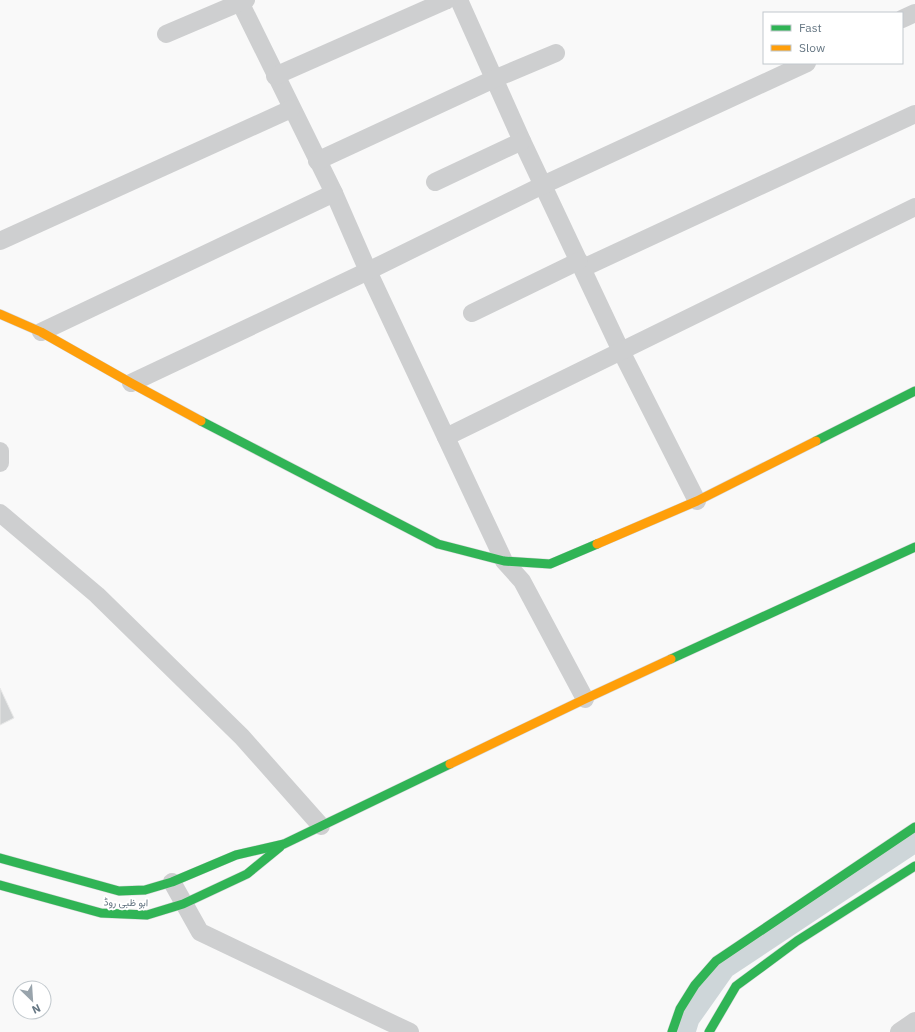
<svg xmlns="http://www.w3.org/2000/svg" width="915" height="1032" font-family="'IBM Plex Sans',Vazirmatn,sans-serif">
  <rect width="100%" height="100%" fill="#f9f9f9"/>
  <g fill="none" stroke-linecap="round" stroke-linejoin="round">
    <path stroke="#ced6d9" stroke-width="21" d="M685,1032L689,1019L725,968L915,842"/>
  </g>
  <path fill="#d0d2d3" stroke="#e8e8e8" d="M0,688L14,718L0,725Z"/>
  <g fill="none" stroke-linecap="round" stroke-linejoin="round">
    <g stroke="#d5d6d7" stroke-width="10">
      <g id="fast">
        <path d="M201,421L438,544L504,561L550,564L597,544"/>
        <path d="M816,441L915,391"/>
        <path d="M671,659L915,547"/>
        <path d="M0,858L119,891L145,890L172,882L236,855L284,844L450,764"/>
        <path d="M0,885L101,913L147,915L183,904L247,874L280,847"/>
        <path d="M672,1032L680,1009L695,985L716,961L915,827"/>
        <path d="M709,1032L736,986L797,941L915,866"/>
      </g>
    </g>
    <g stroke="#d5d6d7" stroke-width="10">
      <g id="slow">
        <path d="M0,314L41,332L131,383L201,421"/>
        <path d="M597,544L697,501L816,441"/>
        <path d="M450,764L585,699L671,659"/>
      </g>
    </g>
    <g stroke="#cecfd0" stroke-width="18">
      <path d="M239,0L334,193L368,271L504,561L522,581L585,699"/>
      <path d="M459,0L522,141L621,351L697,501"/>
      <path d="M902,19L915,13"/>
      <path d="M166,34L246,0"/>
      <path d="M275,76L447,0"/>
      <path d="M317,161L494,79L556,53"/>
      <path d="M435,182L522,141"/>
      <path d="M0,241L291,109"/>
      <path d="M583,268L915,114"/>
      <path d="M472,313L579,261"/>
      <path d="M41,332L334,193"/>
      <path d="M131,383L368,271L543,185L807,63"/>
      <path d="M446,437L915,207"/>
      <path d="M0,451V463"/>
      <path d="M0,513L97,595L242,737L321,826"/>
      <path d="M172,882L200,932L410,1032"/>
      <path d="M899,1032L915,1021"/>
    </g>
    <use href="#fast" stroke="#30b455" stroke-width="9"/>
    <use href="#slow" stroke="#ff9f0a" stroke-width="9"/>
  </g>
  <g text-anchor="middle" stroke-width="4" stroke-linejoin="round" paint-order="stroke">
    <g font-size="10" fill="#657683" stroke="#fff">
      <text transform="translate(126 902) rotate(1)" y="4">ابو ظبی روڈ</text>
    </g>
  </g>
  <rect x="763" y="12" width="140" height="52" fill="#ffffff" stroke="#c1c8cd"/>
  <rect x="771" y="25" width="20" height="6" fill="#30b455" stroke="#c1c8cd"/>
  <text x="799" y="32" font-size="12" fill="#657683">Fast</text>
  <rect x="771" y="45" width="20" height="6" fill="#ff9f0a" stroke="#c1c8cd"/>
  <text x="799" y="52" font-size="12" fill="#657683">Slow</text>
  <g transform="translate(32 1000) rotate(155)"><circle r="19" fill="#ffffff" stroke="#c1c8cd"/>
  <path d="M0-3L7 15L0 10L-7 15Z" fill="#99a4ac"/>
  <text y="-6" font-size="11" font-weight="bold" text-anchor="middle" fill="#657683">N</text>
  </g>
</svg>
